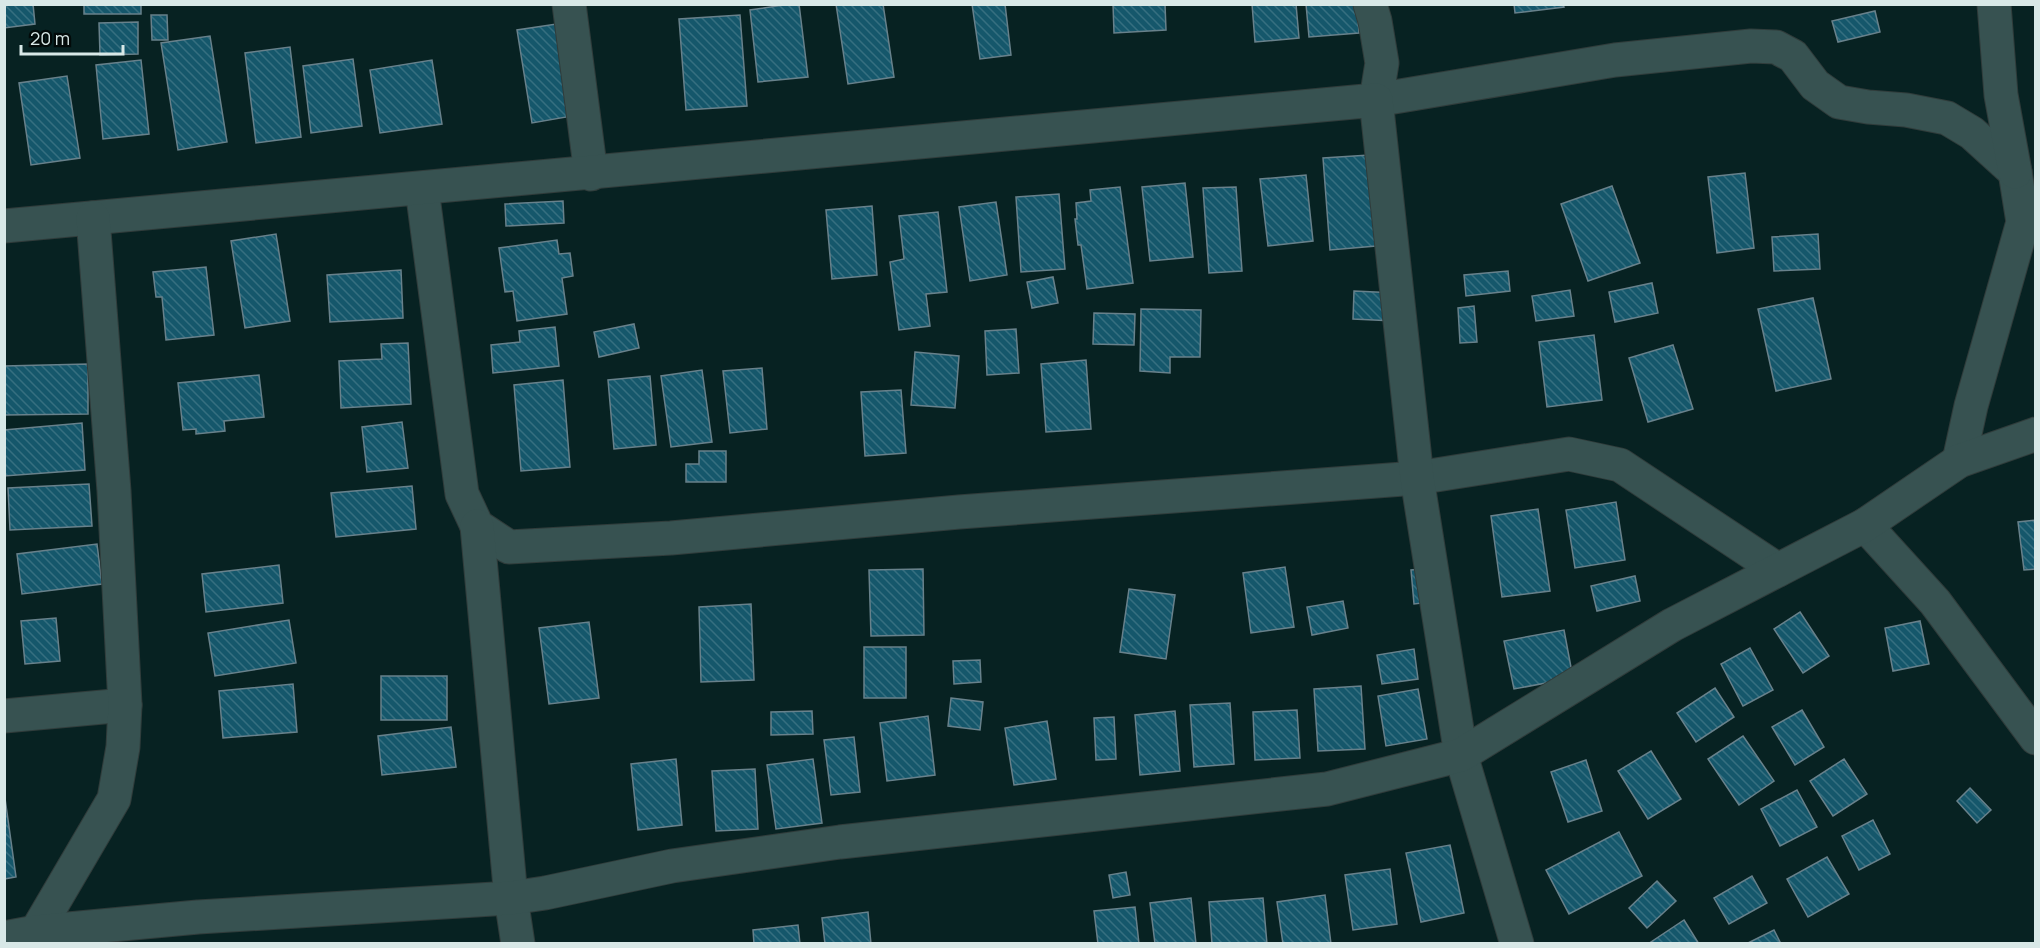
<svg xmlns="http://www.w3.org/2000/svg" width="2040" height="948" font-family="Manrope,sans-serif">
  <defs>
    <pattern id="building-back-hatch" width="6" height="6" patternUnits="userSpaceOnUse" patternTransform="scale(1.5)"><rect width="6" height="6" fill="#15576b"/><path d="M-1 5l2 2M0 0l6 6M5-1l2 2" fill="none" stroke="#366f80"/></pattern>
  </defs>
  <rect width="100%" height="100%" fill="#072222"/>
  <g fill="url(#building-back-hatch)" stroke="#68818b" stroke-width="1.5">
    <path d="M4,4H33L35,24L4,28Z"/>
    <rect x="84" y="4" width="57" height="10"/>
    <path d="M790,4H799L808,77L758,82L750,10Z"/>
    <path d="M836,4H883L894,77L848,84Z"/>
    <path d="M972,4H1005L1011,55L980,59Z"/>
    <path d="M1113,4H1165L1166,30L1114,33Z"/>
    <path d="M1252,4H1296L1299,38L1255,42Z"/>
    <path d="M1306,4H1357L1359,33L1309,37Z"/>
    <path d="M1514,4H1563L1564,7L1515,13Z"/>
    <path d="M1875,11L1880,32L1838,42L1832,21Z"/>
    <path d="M151,15H167L168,40H152Z"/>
    <path d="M740,15L747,106L686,110L679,19Z"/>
    <path d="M138,22V54L100,55L99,23Z"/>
    <path d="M563,23L578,115L532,123L517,30Z"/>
    <path d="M210,36L227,142L178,150L161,43Z"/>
    <path d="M290,47L301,137L256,143L245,53Z"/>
    <path d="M353,59L362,126L311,133L303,66Z"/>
    <path d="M141,60L149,134L103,139L96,65Z"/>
    <path d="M432,60L442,124L380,133L370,70Z"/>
    <path d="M67,76L80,158L31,165L19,83Z"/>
    <path d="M1369,155L1376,246L1330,250L1323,158Z"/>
    <path d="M1745,173L1754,248L1717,253L1708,177Z"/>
    <path d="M1306,175L1313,241L1268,246L1260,179Z"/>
    <path d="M1185,183L1193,257L1150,261L1142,187Z"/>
    <path d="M1612,186L1640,263L1588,281L1561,204Z"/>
    <path d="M1120,187L1133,283L1087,289L1081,245H1078L1075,219H1077L1076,203L1091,201L1090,190Z"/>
    <path d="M1236,187L1242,271L1209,273L1203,188Z"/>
    <path d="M1059,194L1065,269L1021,272L1016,197Z"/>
    <path d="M563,201L564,223L506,226L505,204Z"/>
    <path d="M996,202L1007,275L970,281L959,207Z"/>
    <path d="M872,206L877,275L832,279L826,210Z"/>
    <path d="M938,212L947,292L926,294L930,326L899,330L890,262L904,259L899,216Z"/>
    <path d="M276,234L290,321L245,328L231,241Z"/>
    <path d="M1818,234L1820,269L1774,271L1772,237Z"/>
    <path d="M557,240L559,254L570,253L573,276L562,278L567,314L517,321L513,291L505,292L499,248Z"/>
    <path d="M206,267L214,335L166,340L162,297H156L153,272Z"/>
    <path d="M401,270L403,318L330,322L327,275Z"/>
    <path d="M1508,271L1510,291L1466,296L1464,275Z"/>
    <path d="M1053,277L1058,303L1032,308L1027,282Z"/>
    <path d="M1652,283L1658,313L1615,322L1609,292Z"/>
    <path d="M1570,290L1574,316L1536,321L1532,296Z"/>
    <path d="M1354,291L1396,293L1394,321L1353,319Z"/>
    <path d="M1813,298L1831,379L1776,391L1758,309Z"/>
    <path d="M1474,306L1477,342L1460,343L1458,308Z"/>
    <path d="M1141,309L1201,310L1200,357H1170V373L1140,371Z"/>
    <path d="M1094,313L1135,314L1134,345L1093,344Z"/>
    <path d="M634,324L639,348L599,357L594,332Z"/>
    <path d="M555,327L559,366L493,373L491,345L520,342L519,331Z"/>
    <path d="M1016,329L1019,373L987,375L985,331Z"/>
    <path d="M1594,335L1602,400L1547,407L1539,342Z"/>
    <path d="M408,343L411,404L341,408L339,361L382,359L381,344Z"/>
    <path d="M1673,345L1693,409L1648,422L1629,358Z"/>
    <path d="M915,352L959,356L955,408L911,405Z"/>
    <path d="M1086,360L1091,429L1046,432L1041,364Z"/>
    <path d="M88,364V414L4,415V366Z"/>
    <path d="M762,368L767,429L730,433L723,371Z"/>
    <path d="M702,370L712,442L671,447L661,376Z"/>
    <path d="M259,375L264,417L224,421L225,431L196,434V429L183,430L178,383Z"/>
    <path d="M650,376L656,445L614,449L608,380Z"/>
    <path d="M563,380L570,467L521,471L514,385Z"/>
    <path d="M901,390L906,453L865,456L861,392Z"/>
    <path d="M402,422L408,468L367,472L362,427Z"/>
    <path d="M82,423L85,470L4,476V430Z"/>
    <path d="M699,451H726V482H686V464H699Z"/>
    <path d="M89,484L92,526L10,530L8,488Z"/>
    <path d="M412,486L416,529L336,537L331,493Z"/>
    <path d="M1616,502L1625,560L1575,568L1566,510Z"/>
    <path d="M1538,509L1550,591L1502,597L1491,516Z"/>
    <path d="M2036,520V569L2024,570L2018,522Z"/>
    <path d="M97,544L102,584L22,594L17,554Z"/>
    <path d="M279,565L283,603L206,612L202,574Z"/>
    <path d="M1285,567L1294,627L1251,633L1243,573Z"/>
    <path d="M1434,568L1438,601L1414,604L1411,570Z"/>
    <path d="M923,569L924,635L871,636L869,570Z"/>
    <path d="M1635,576L1640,601L1597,611L1591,586Z"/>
    <path d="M1129,589L1175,595L1166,659L1120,652Z"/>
    <path d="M1343,601L1348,628L1312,635L1307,607Z"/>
    <path d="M751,604L754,680L701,682L699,607Z"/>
    <path d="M1800,612L1829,656L1803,673L1774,629Z"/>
    <path d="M56,618L60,661L25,664L21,621Z"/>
    <path d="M289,620L296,663L215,676L208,633Z"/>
    <path d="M1920,621L1929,664L1893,671L1885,628Z"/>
    <path d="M589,622L599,698L549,704L539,628Z"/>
    <path d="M1564,630L1573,678L1514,689L1504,641Z"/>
    <rect x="864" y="647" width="42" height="51"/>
    <path d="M1750,648L1773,690L1743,706L1721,664Z"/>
    <path d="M1414,649L1418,679L1382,684L1377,655Z"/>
    <path d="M980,660L981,682L954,684L953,661Z"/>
    <rect x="381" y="676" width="66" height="44"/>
    <path d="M293,684L297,732L223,738L219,691Z"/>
    <path d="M1361,686L1365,749L1318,751L1314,689Z"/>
    <path d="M1715,688L1734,717L1696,742L1677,713Z"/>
    <path d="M1418,689L1427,739L1386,746L1378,696Z"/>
    <path d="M951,698L983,702L980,730L948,726Z"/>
    <path d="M1230,703L1234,764L1194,767L1190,705Z"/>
    <path d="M1297,710L1300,758L1255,760L1253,712Z"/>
    <path d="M1802,710L1824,747L1795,765L1772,727Z"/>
    <path d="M812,711L813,734L771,735V712Z"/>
    <path d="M1175,711L1180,771L1140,775L1135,715Z"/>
    <path d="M928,716L935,775L887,781L880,723Z"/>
    <path d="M1114,717L1116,759L1096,760L1094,718Z"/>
    <path d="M1047,721L1056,779L1014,785L1005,728Z"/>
    <path d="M451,727L456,767L382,775L378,736Z"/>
    <path d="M1743,736L1774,781L1739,805L1708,759Z"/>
    <path d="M854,737L860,792L831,795L824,740Z"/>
    <path d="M1651,751L1681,799L1648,819L1618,771Z"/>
    <path d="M676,759L682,825L638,830L631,764Z"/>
    <path d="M813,759L822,823L776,829L767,765Z"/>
    <path d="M1844,759L1867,794L1833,816L1810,781Z"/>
    <path d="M1586,760L1602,811L1568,822L1551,772Z"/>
    <path d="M755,769L758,829L716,831L712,771Z"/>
    <path d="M1970,788L1991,810L1977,823L1957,801Z"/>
    <path d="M1797,790L1817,827L1780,846L1761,809Z"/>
    <path d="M4,791L16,877L4,879Z"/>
    <path d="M1873,820L1890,854L1859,870L1842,836Z"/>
    <path d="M1619,832L1642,876L1569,914L1546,870Z"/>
    <path d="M1450,845L1464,913L1421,922L1406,853Z"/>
    <path d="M1827,857L1849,894L1808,917L1787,879Z"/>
    <path d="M1390,869L1397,924L1353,930L1345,875Z"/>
    <path d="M1126,872L1130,895L1113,898L1109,875Z"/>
    <path d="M1752,876L1767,903L1729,924L1714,898Z"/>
    <path d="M1657,881L1676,901L1647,928L1629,908Z"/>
    <path d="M1325,895L1331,944H1283L1277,902Z"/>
    <path d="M1191,898L1196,944H1155L1150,903Z"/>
    <path d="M1263,898L1267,944H1212L1209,902Z"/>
    <path d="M1135,907L1139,944H1098L1094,911Z"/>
    <path d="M868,912L871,944H825L822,918Z"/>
    <path d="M1684,920L1699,944H1648Z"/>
    <path d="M798,925L800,944H754L753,930Z"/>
    <path d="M1774,930L1781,944H1746Z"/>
  </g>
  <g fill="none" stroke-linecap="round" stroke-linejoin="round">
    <g stroke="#303c3b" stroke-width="35">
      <g id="minor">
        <path d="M569,4L591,174"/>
        <path d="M1370,4L1375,21L1382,63L1376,100L1615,60L1751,46L1776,47L1793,56L1815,85L1839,102L1868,107L1906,110L1947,118L1972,133L2015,172L2023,222L1971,406L1959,461"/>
        <path d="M1994,4L2001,95L2015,172"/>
        <path d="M422,189L462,494L477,526L509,547L671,538L959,512L1417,478L1569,454L1620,465L1778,570"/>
        <path d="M4,226L1376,100L1417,478L1461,755L1517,944"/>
        <path d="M1865,525L1935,602L2036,738"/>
        <path d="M477,526L511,898L518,944"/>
        <path d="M4,716L125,705"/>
        <path d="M36,932L114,799L123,747L125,705L114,491L93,218"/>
        <path d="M4,938L36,932L198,917L511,898L545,893L672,866L840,842L1327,789L1461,755L1672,625L1865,525L1959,461L2036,434"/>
      </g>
    </g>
    <use href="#minor" stroke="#375251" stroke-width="33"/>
  </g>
  <rect width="2040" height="948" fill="none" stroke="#d8e8e7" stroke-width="12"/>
  <path d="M21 45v9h102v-9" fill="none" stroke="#d8e8e7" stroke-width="3"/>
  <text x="30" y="45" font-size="18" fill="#d8e8e7" stroke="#020a09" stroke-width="4.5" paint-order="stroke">20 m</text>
</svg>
